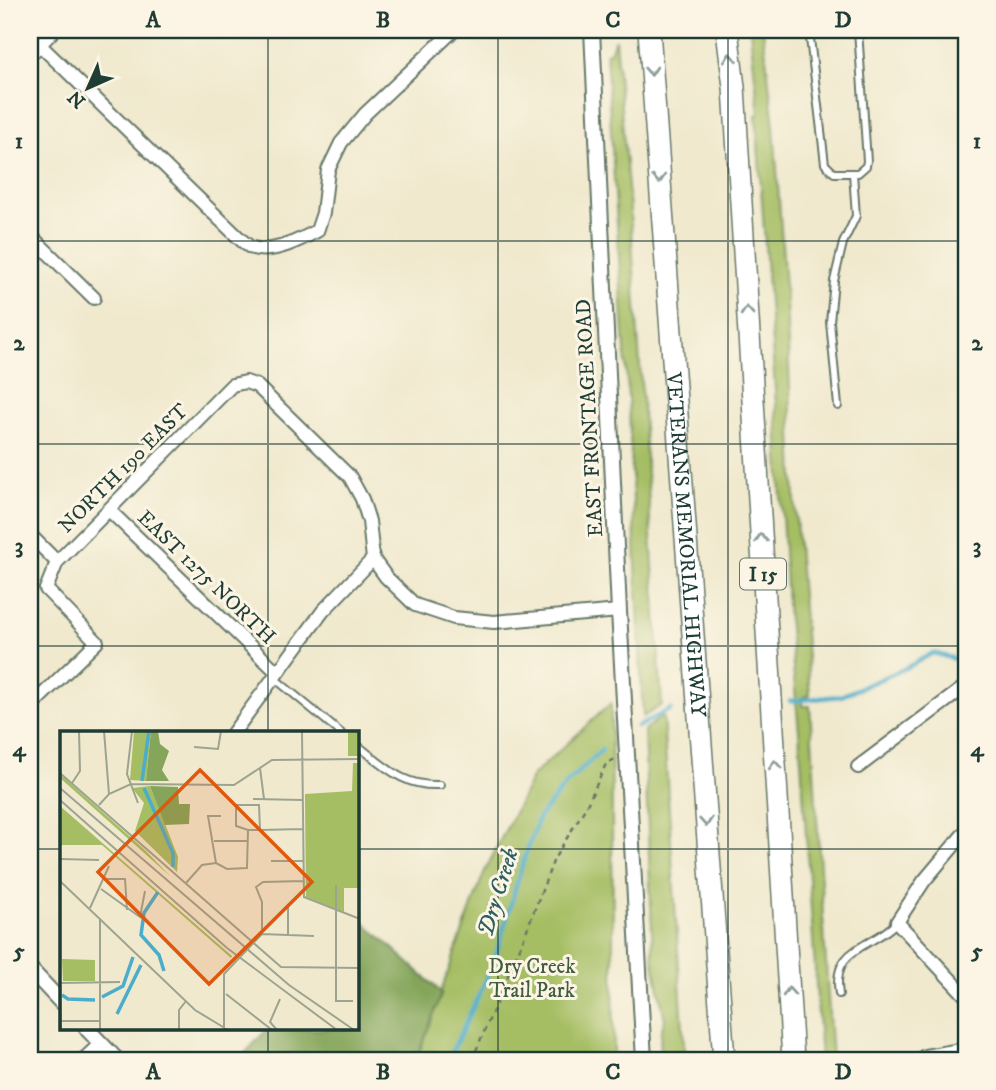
<svg xmlns="http://www.w3.org/2000/svg" width="996" height="1090" font-family="'IM FELL DW Pica',serif">
  <rect width="100%" height="100%" fill="#fcf5e5"/>
  <filter id="ink" filterUnits="userSpaceOnUse"><feTurbulence type="fractalNoise" baseFrequency=".0143" numOctaves="2"/><feDisplacementMap in="SourceGraphic" scale="14" xChannelSelector="R" yChannelSelector="G"/><feConvolveMatrix kernelMatrix="1 2 1 2 8 2 1 2 1" color-interpolation-filters="sRGB"/></filter>
  <filter id="wash" filterUnits="userSpaceOnUse"><feTurbulence type="fractalNoise" baseFrequency=".00686" numOctaves="4" result="noise"/><feDisplacementMap in="SourceGraphic" scale="28" xChannelSelector="R" yChannelSelector="G"/><feGaussianBlur stdDeviation="1.57" result="paint"/><feColorMatrix in="noise" values="0 0 0 0 0 0 0 0 0 0 0 0 0 0 0 0 0 1.4 0 .05"/><feComposite in="paint" operator="in"/></filter>
  <g filter="url(#wash)">
    <rect width="100%" height="100%" fill="#f0e9ce"/>
    <g fill="#a5be64" stroke="#627e4c" stroke-width="2">
      <path d="M750,30H763L774,126L786,302L796,520L810,695L802,698V706H810L832,1060H821L799,731L787,606L776,404L756,115L759,114Z"/>
      <path d="M615,39L630,210L662,705L643,717L629,414L606,53L610,52Z"/>
      <path d="M611,703L614,1060H416L484,873L533,775Z"/>
      <path d="M663,716L685,1060H659L661,1031L665,1020L653,958L644,730Z"/>
    </g>
    <path fill="#84a55a" stroke="#527147" stroke-width="2" d="M357,916L442,993L416,1060H239L267,1029H357Z"/>
    <g fill="none" stroke-linecap="round" stroke-linejoin="round">
      <g stroke="#4cadcb" stroke-width="4.5">
        <path d="M790,701L841,696L906,668L933,653L966,662"/>
        <path d="M637,727L671,709"/>
        <path d="M448,1060L493,965L524,859L539,817L568,782L602,750"/>
      </g>
    </g>
  </g>
  <g filter="url(#ink)">
    <g fill="none" stroke-linecap="round" stroke-linejoin="round">
      <g stroke="#68796a" stroke-width="10">
        <g id="service">
          <path d="M809,30L825,164L834,173H858L866,166L867,161L858,30"/>
          <path d="M838,406L830,322L834,281L843,243L856,216L853,173"/>
          <path d="M273,677L341,733"/>
          <path d="M357,745C385,766 402,787 440,785"/>
          <path d="M839,994C831,946 872,949 897,922"/>
        </g>
      </g>
      <g stroke="#68796a" stroke-width="16">
        <g id="minor">
          <path d="M40,45L239,238C243,241 248,247 253,248C273,254 300,240 317,231L323,213L328,170L341,143L365,114L454,30"/>
          <path d="M30,55L54,30"/>
          <path d="M30,235L94,298"/>
          <path d="M109,510L277,672"/>
          <path d="M30,535L57,562"/>
          <path d="M30,707L97,642L46,589L57,562L232,385L246,382L257,386L350,477L362,499L369,521L373,559L386,577L415,605L454,618L494,622L619,611"/>
          <path d="M233,733L323,611L373,559"/>
          <path d="M858,767L966,686"/>
          <path d="M966,831L924,881L897,922L966,996"/>
          <path d="M83,1060L101,1043"/>
          <path d="M919,1060L925,1056L966,1049"/>
        </g>
      </g>
      <g stroke="#68796a" stroke-width="18">
        <g id="tertiary">
          <path d="M592,30L619,611L644,1060"/>
          <path d="M30,969L61,1002"/>
          <path d="M87,1029L117,1060"/>
        </g>
      </g>
      <g stroke="#68796a" stroke-width="24">
        <g id="motorway">
          <path id="s1" d="M649,30L724,1060"/>
          <path d="M727,30L734,87L793,1060"/>
        </g>
      </g>
      <path stroke="#68796a" stroke-width="2.5" stroke-dasharray="5 5" stroke-linecap="butt" d="M472,1060L521,945L554,859L586,807L606,764L615,759"/>
      <use href="#service" stroke="#fff" stroke-width="6"/>
      <use href="#minor" stroke="#fff" stroke-width="12"/>
      <use href="#tertiary" stroke="#fff" stroke-width="14"/>
      <use href="#motorway" stroke="#fff" stroke-width="21"/>
    </g>
    <defs><path id="oneway-chevron" d="M-2-3.5L2.5 0L-2 3.5" fill="none" stroke-width="1.6" stroke-linecap="round" stroke-linejoin="round" transform="scale(1.75)"/></defs>
    <g stroke="#8f9e9a">
      <use href="#oneway-chevron" transform="translate(730 58) rotate(-96)"/>
      <use href="#oneway-chevron" transform="translate(651 71) rotate(86)"/>
      <use href="#oneway-chevron" transform="translate(659 179) rotate(86)"/>
      <use href="#oneway-chevron" transform="translate(747 311) rotate(-94)"/>
      <use href="#oneway-chevron" transform="translate(761 538) rotate(-94)"/>
      <use href="#oneway-chevron" transform="translate(775 765) rotate(-94)"/>
      <use href="#oneway-chevron" transform="translate(706 822) rotate(86)"/>
      <use href="#oneway-chevron" transform="translate(789 992) rotate(-94)"/>
    </g>
  </g>
  <path fill="none" stroke="#1f3d34" stroke-width="2" stroke-opacity="0.55" d="M268,30V733M498,30V1060M728,30V1060M30,241H966M30,444H966M30,646H966M30,849H61M357,849H966M268,1029V1060"/>
  <g text-anchor="middle" stroke-width="6" stroke-linejoin="round" paint-order="stroke">
    <rect fill="#fcf5e5" stroke="#617469" stroke-width="2" x="740" y="558.5" width="46" height="31" rx="5"/>
    <g font-size="19" font-weight="bold" fill="#1f3d34">
      <text x="763" y="581">I 15</text>
    </g>
    <g font-size="21" fill="#1f3d34" stroke="#fcf5e5">
      <text transform="translate(589 418) rotate(-93)" y="7">EAST FRONTAGE ROAD</text>
      <text transform="translate(123 468) rotate(-45)" y="7">NORTH 190 EAST</text>
      <text dy="7" stroke="none"><textPath href="#s1" startOffset="516">VETERANS MEMORIAL HIGHWAY</textPath></text>
      <text transform="translate(207 577) rotate(44)" y="7">EAST 1275 NORTH</text>
    </g>
    <g font-size="21" fill="#405d40" stroke="#fcf5e5">
      <text x="532" y="973">Dry Creek<tspan x="532" dy="24">Trail Park</tspan></text>
    </g>
    <g font-size="23" font-style="italic" fill="#2c5f61" stroke="#fcf5e5">
      <text transform="translate(497 892) rotate(-73)" y="8">Dry Creek</text>
    </g>
  </g>
  <g transform="translate(60 731)">
    <rect width="299" height="299" fill="#f0e9ce"/>
    <path d="M74,0H91L86,50L70,49ZM288,0H299V25H288ZM293,32H299V157H284V181L246,166L245,68V63L292,60ZM0,43L86,120L110,145L0,47ZM90,55L118,126L117,141L75,100L84,72L72,57ZM0,75L172,225L171,227L42,114H0ZM2,228L35,229V250H3Z" fill="#a5be64"/>
    <path d="M91,0H98L100,13L109,20L102,39L109,50H86ZM90,55L118,56L119,73H130L129,93L105,94Z" fill="#84a55a"/>
    <path fill="none" stroke="#4cadcb" stroke-width="3.5" d="M82,50L89,0M84,57L113,122V136M98,161L84,182L81,204L99,224L104,240M2,264L8,268L35,269M42,266L63,255L73,226M57,283L81,234"/>
    <path fill="none" stroke="#9ca490" stroke-width="2" d="M44,0L49,63M72,0L67,43L78,72M242,0L244,166L300,188M134,16L158,18L161,0M200,37L204,68M0,42L221,236L300,237M12,52L20,40L19,0M0,57L229,254L294,299M193,68L243,69M0,69L167,217L277,299M39,74L49,63L71,53L174,54L212,29L300,28M200,99L199,74H176V95L188,99H200L243,98M154,110H187M0,128L39,129M211,130H243M156,132L167,138L187,137L188,99M156,132L148,85H161M43,148H65L67,179M0,150L135,279L168,299M126,152L142,134L156,132M276,154V270H293M41,158L80,186L85,160M228,175V204M30,177L49,135M40,187V299M202,203L254,205M0,252L60,251M0,253L1,299M166,263L212,299M1,290H40M164,297V243L202,203V171L196,156L203,151L243,150M119,299V279L126,270M217,299L210,291L220,268"/>
    <path fill="#de580e" fill-opacity="0.15" stroke="#de580e" stroke-width="3.5" d="M140,39L252,151L149,253L38,141Z"/>
    <rect width="299" height="299" fill="none" stroke="#1f3d34" stroke-width="3.5"/>
  </g>
  <rect width="996" height="1090" fill="none" stroke="#fcf5e5" stroke-width="77"/>
  <g transform="translate(88 88) rotate(225)" stroke="#fcf5e5" stroke-width="5" paint-order="stroke">
  <path d="M0-5L12 26L0 18L-12 26Z" fill="#1f3d34"/>
  <text y="-10" font-size="19" font-weight="bold" text-anchor="middle" fill="#1f3d34">N</text>
  </g>
  <rect x="38" y="38" width="920" height="1014" fill="none" stroke="#1f3d34" stroke-width="2.5"/>
  <g font-size="23" text-anchor="middle" font-weight="bold" fill="#1f3d34">
    <text x="153" y="27">A</text>
    <text x="383" y="27">B</text>
    <text x="613" y="27">C</text>
    <text x="843" y="27">D</text>
    <text x="19" y="148">1</text>
    <text x="977" y="148">1</text>
    <text x="19" y="350">2</text>
    <text x="977" y="350">2</text>
    <text x="19" y="553">3</text>
    <text x="977" y="553">3</text>
    <text x="19" y="756">4</text>
    <text x="977" y="756">4</text>
    <text x="19" y="958">5</text>
    <text x="977" y="958">5</text>
    <text x="153" y="1079">A</text>
    <text x="383" y="1079">B</text>
    <text x="613" y="1079">C</text>
    <text x="843" y="1079">D</text>
  </g>
</svg>
